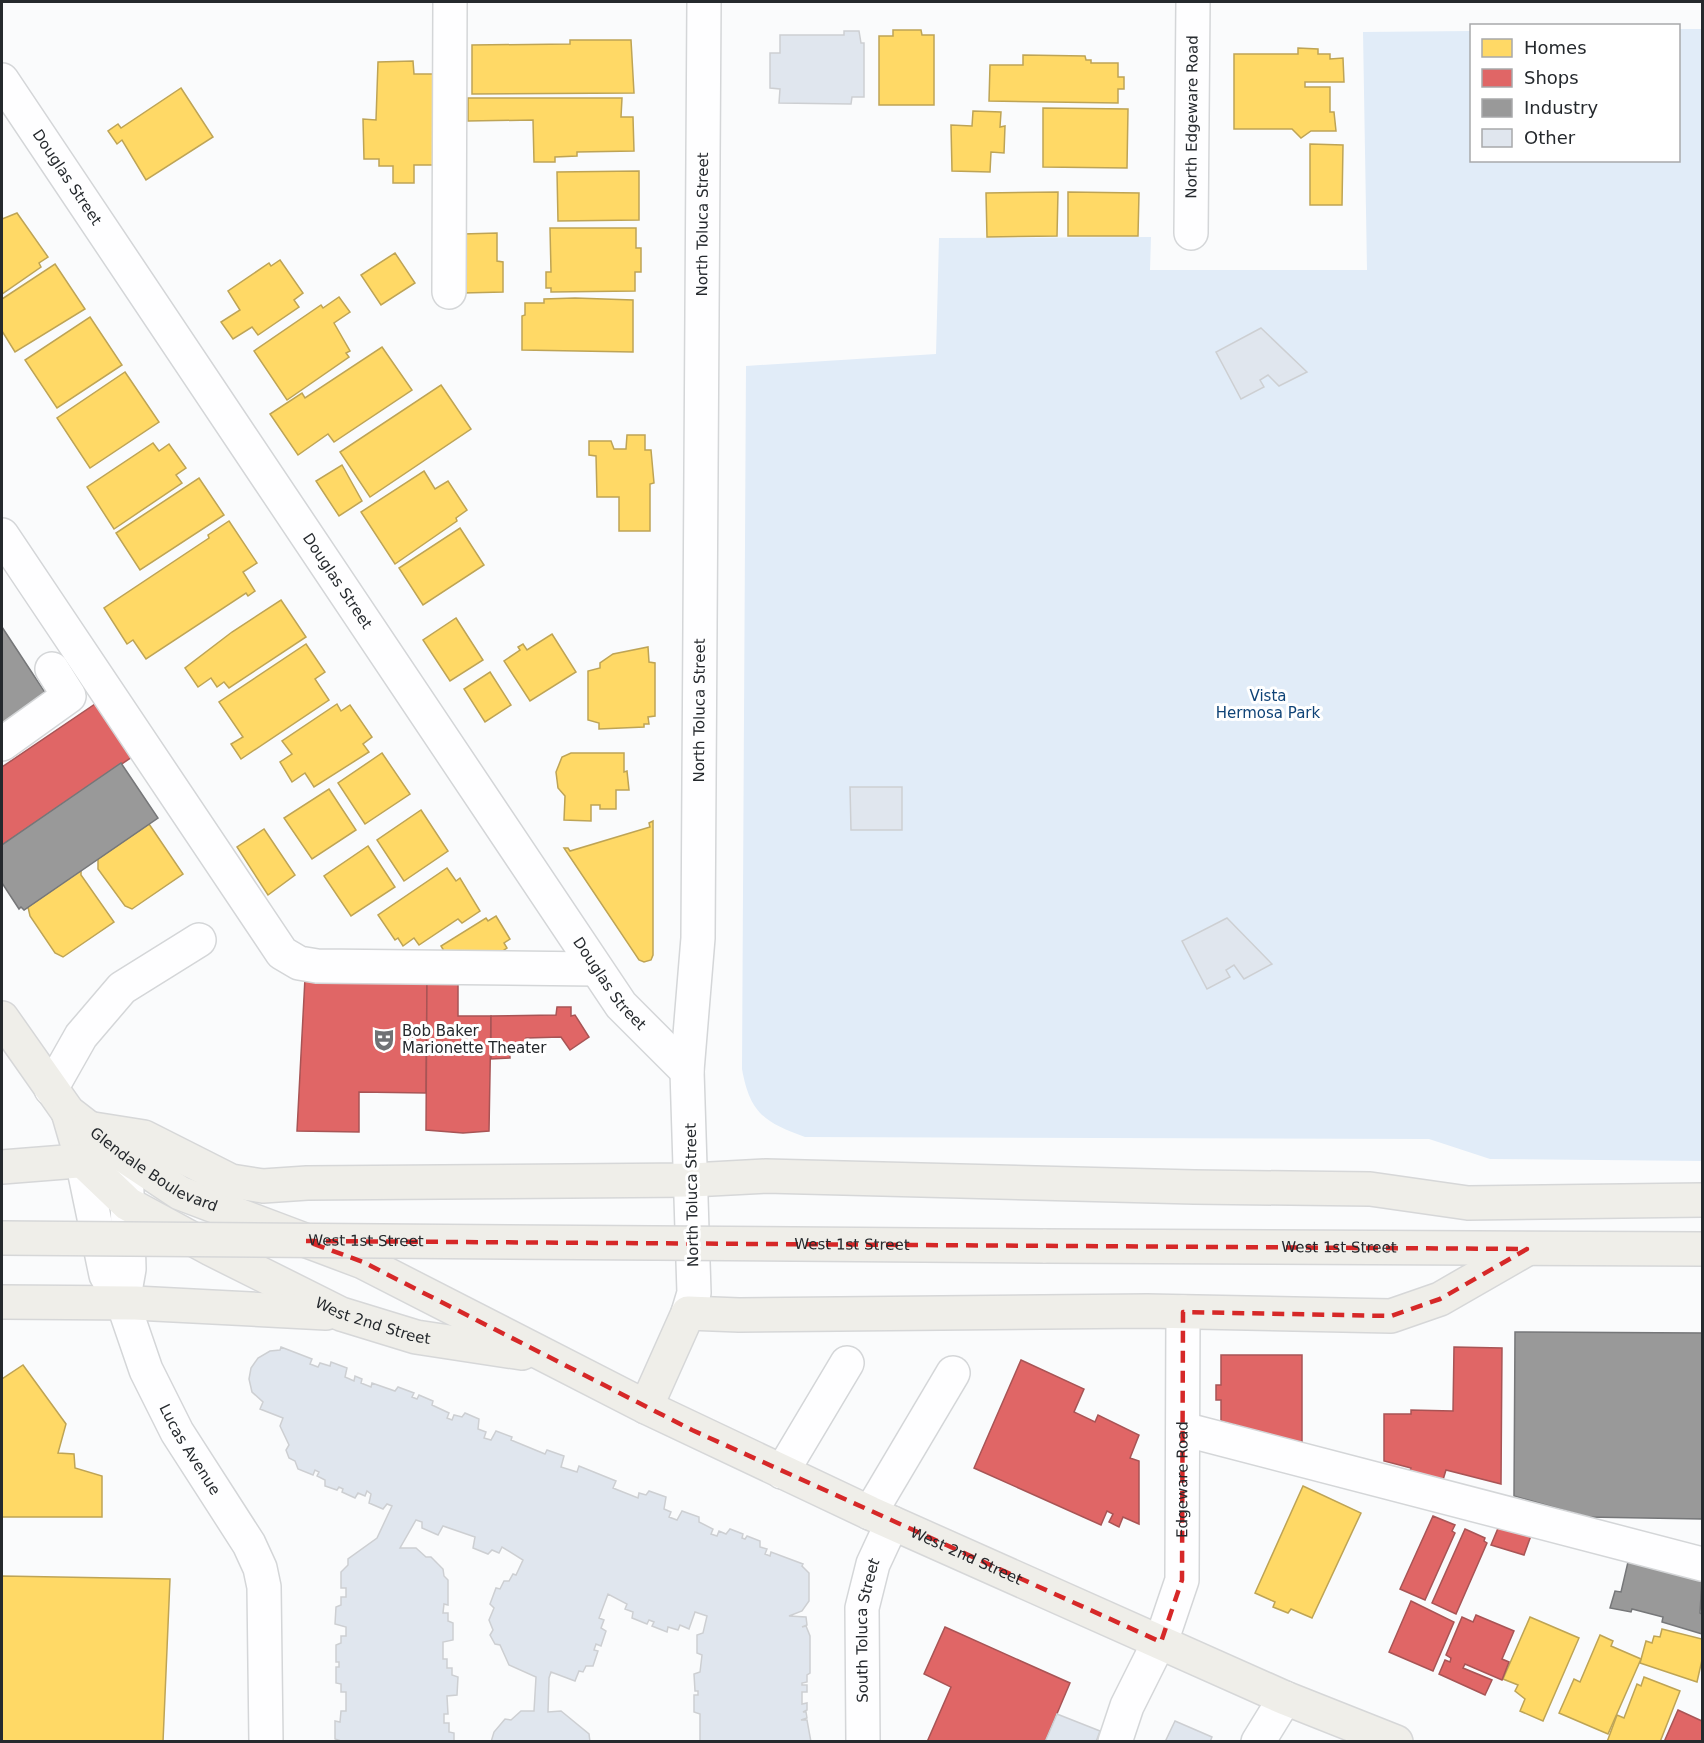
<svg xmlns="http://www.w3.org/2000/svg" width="1704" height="1743" font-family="'DejaVu Sans',sans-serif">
  <rect width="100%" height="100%" fill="#fafbfc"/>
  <path fill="#e1ecf8" d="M1679,29H1702V1161L1490,1159L1429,1139L805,1137C764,1122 750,1113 742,1069L746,366L936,354L939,238L1151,237L1150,270H1367L1363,32L1471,31L1472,160H1678Z"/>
  <g fill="#ffd966" stroke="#bea455" stroke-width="1.5">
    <path d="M893,30H921L922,35H934V105H879V36H893Z"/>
    <path d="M570,40H631L634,93L472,94V45L570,44Z"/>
    <path d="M1298,48L1318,49V54H1330V59L1343,58L1344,82H1305V87H1330V112H1334L1336,131H1311L1301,138L1292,129H1234V54H1298Z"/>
    <path d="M1023,55L1085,56L1086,60H1091V63H1118V77H1124V89H1118V103L989,101L990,65H1023Z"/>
    <path d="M413,61L414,74H436L437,165H414V183H393V166H379V159H364L363,119L376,120L378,62Z"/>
    <path d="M181,88L213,137L146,180L122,140L117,144L108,131L118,124L121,128Z"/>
    <path d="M468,98H622L621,117H633L634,151L577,152V156L555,157V162H534L533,120L468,121Z"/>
    <path d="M1043,108L1128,109L1127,168L1043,167Z"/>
    <path d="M973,111L1001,112L1000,127L1005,126L1004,153L991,152L990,172L952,171L951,125L972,126Z"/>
    <path d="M1310,144L1343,145L1342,205H1310Z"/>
    <path d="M639,171V220L558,221L557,172Z"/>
    <path d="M1058,192L1057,236L987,237L986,193Z"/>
    <path d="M1068,192L1139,193L1138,236H1068Z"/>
    <path d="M17,213L48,257L39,263L41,267L2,294V219Z"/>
    <path d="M550,228H636V248H641V272H635V291L551,292V288H546V272H551Z"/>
    <path d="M497,233V261L503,262V292L463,293V234Z"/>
    <path d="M395,253L415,283L381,305L361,275Z"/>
    <path d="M280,260L303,293L294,300L299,307L258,335L252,327L233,339L221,322L240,310L228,291L269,263L271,266Z"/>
    <path d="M55,264L85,309L15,352L2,331V299Z"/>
    <path d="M339,297L350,312L334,323L350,351L346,353L349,357L287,400L254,351L321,305L323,308Z"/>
    <path d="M575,298L633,300V352L522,350V316L525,315V303H544V299Z"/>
    <path d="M90,317L122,365L57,408L25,360Z"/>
    <path d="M382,347L412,390L334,442L328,434L298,455L270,414L302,393L305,398Z"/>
    <path d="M125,372L159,422L90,468L57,418Z"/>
    <path d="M441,385L471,429L370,497L340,452Z"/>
    <path d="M627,435H645V450H651L654,483L650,484V531H619V497H597L596,456L589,455V441H611L614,449H626Z"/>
    <path d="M153,443L159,451L169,444L186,468L176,475L182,483L114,529L87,487Z"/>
    <path d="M342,465L362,501L339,516L316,481Z"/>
    <path d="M424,471L435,489L448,481L467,510L456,518L457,521L395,564L361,512Z"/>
    <path d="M199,478L224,515L140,570L116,533Z"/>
    <path d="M229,521L257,563L243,572L255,591L248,596L246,593L146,659L133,640L127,644L104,608L209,538L208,535Z"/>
    <path d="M460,528L484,565L423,605L399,568Z"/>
    <path d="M281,600L306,637L229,688L224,682L217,687L211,678L198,687L185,668L232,632Z"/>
    <path d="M456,618L483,660L450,681L423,640Z"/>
    <path d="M552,634L576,672L530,701L504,661L520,650L518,647L523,644L527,650Z"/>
    <path d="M306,644L325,672L315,679L329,700L241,759L231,744L243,737L219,702Z"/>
    <path d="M648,647L649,662L655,663V716L648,717L649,724H644V727L599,729V723L588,720V671L600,668V663L613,654Z"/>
    <path d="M490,672L511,705L485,722L464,689Z"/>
    <path d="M337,704L341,711L350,705L372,737L363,744L369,752L314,787L305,773L292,782L280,762L292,754L282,741Z"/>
    <path d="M382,753L410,794L365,824L338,783Z"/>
    <path d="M571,753H624V772L627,771L629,790H616V809H600V805H591V821L564,820L565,796L558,788L556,772L562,757Z"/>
    <path d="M329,789L356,830L312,859L284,818Z"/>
    <path d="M421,810L448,851L404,881L377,840Z"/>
    <path d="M653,821V955L651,960L644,962L639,960L564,848H568L570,851L650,827L649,823Z"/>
    <path d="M149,824L183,874L132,909L125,906L98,869V859Z"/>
    <path d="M264,829L295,875L268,895L237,847Z"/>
    <path d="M368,846L395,887L351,916L324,876Z"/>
    <path d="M447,868L456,881L460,878L480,911L462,923L458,919L419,945L414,938L403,946L398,938L395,940L378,915Z"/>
    <path d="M81,870V875L114,922L63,957L55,953L30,916L28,907L24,910Z"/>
    <path d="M496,916L510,939L504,943L507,948L501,952L444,951L441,946L486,918L488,921Z"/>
    <path d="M23,1365L66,1424L58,1453L74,1454L75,1468L102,1476V1517H2V1379Z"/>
    <path d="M1303,1486L1361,1513L1312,1618L1291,1609L1288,1613L1273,1607L1275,1602L1255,1593Z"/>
    <path d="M2,1576L170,1579L163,1742H2Z"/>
    <path d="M1530,1617L1579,1638L1543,1721L1520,1711L1525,1699L1515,1691L1518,1685L1503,1679Z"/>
    <path d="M1662,1629L1702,1639V1660L1697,1682L1640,1663L1646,1641L1652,1643L1654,1636L1660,1637Z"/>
    <path d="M1600,1635L1613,1641L1611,1646L1641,1659L1608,1734L1559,1713L1574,1679L1580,1682Z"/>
    <path d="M1644,1677L1680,1691L1660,1742H1607L1617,1715L1624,1718L1637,1684L1641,1686Z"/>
  </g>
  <g fill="#e06666" stroke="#a85455" stroke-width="1.5">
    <path d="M98,702L135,755L2,845V767Z"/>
    <path d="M305,978L427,979L426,1093L359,1092V1132L297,1131Z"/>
    <path d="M427,979L458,980V1016H491L489,1131L463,1133L426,1130Z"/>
    <path d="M557,1007H571V1016L575,1015L589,1037L570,1050L561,1037L526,1038V1043L509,1044L510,1058L491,1059V1016L556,1015Z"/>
    <path d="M1454,1347L1502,1348L1501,1484L1446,1470L1442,1483L1409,1474L1411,1468L1384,1461V1414H1411V1410L1453,1411Z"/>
    <path d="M1221,1355H1302V1444L1221,1421V1400H1216V1385H1221Z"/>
    <path d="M1021,1360L1084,1389L1074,1412L1095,1422L1098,1415L1139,1435L1130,1458L1139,1461V1524L1123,1517L1119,1527L1109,1522L1113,1514L1107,1511L1101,1525L974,1468Z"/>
    <path d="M1433,1516L1455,1525L1452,1531L1455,1533L1425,1600L1400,1589Z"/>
    <path d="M1501,1521L1533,1530L1524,1555L1491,1545Z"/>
    <path d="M1465,1529L1485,1538L1484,1541L1487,1543L1456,1614L1432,1603Z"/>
    <path d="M1411,1601L1454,1622L1433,1671L1389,1652Z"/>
    <path d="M1476,1615L1514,1631L1502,1659L1509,1662L1502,1680L1465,1664L1463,1668L1492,1680L1485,1695L1439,1674L1445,1660L1450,1662L1451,1658L1446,1655L1462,1617L1473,1622Z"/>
    <path d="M945,1627L1070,1683L1045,1742H927L951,1687L924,1674Z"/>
    <path d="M1678,1710L1702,1721V1742H1664Z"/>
  </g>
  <g fill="#999" stroke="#767779" stroke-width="1.5">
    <path d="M2,627L48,697L2,728Z"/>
    <path d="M121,763L158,818L24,910L21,907L19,909L2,883V845Z"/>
    <path d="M1515,1332L1702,1333V1519L1587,1517L1514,1496Z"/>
    <path d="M1628,1562L1702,1580L1700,1613L1702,1614V1634L1662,1622L1663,1617L1632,1609L1631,1612L1610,1608L1615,1591L1621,1592Z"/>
  </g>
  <g fill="#e0e6ee" stroke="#cdcfd2" stroke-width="1.5">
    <path d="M844,31H859L861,43H864V97H852L851,104L779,103L780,89L770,88V53H780V35H844Z"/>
    <path d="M1261,328L1307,372L1279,386L1268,375L1260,380L1264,387L1241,399L1216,352Z"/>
    <path d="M850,787H902V830H851Z"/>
    <path d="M1227,918L1272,964L1244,979L1234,965L1226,970L1230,977L1207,989L1182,941Z"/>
    <path d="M281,1347L312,1359L310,1364L318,1367L320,1363L330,1366L331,1362L347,1368L345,1377L354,1381L355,1376L362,1379L361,1383L371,1387L372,1383L395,1391L398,1387L414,1393L412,1397L417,1399L419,1395L433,1401L432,1405L449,1413L447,1418L452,1420L454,1415L462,1417L465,1413L479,1419L478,1429L486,1432L484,1438L491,1440L496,1431L512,1437L511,1440L545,1454L547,1450L564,1456L561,1467L577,1472L579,1466L616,1481L613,1488L638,1498L639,1493L646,1495L649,1491L666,1497L664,1509L671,1512L669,1517L677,1520L682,1511L699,1517V1522L713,1529L711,1534L717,1536L719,1531L726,1534L730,1529L743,1534L742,1538L745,1539L747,1536L760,1541V1547L767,1549L765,1554L770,1556L771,1552L803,1564L802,1566L809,1573V1601L802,1611L789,1616L806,1617L807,1625L802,1627L806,1626L810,1636V1673L807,1675V1682L802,1683V1685H807V1692H802V1704L807,1703V1710L803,1712H806L807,1718L801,1720H807L811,1742H700V1714L694,1712V1695H698V1691H695L694,1674L700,1672L702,1655L697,1653V1635L703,1633L707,1616L695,1612L689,1629L680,1625L678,1630L668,1627L667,1632L652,1626L654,1622L649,1620L647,1624L632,1618L633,1612L625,1609L627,1604L608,1594L599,1618L604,1620L601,1628L606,1631L601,1646L596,1644L594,1650L598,1651L593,1666H586L583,1672L579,1671L575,1681L551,1672L549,1678L548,1712L561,1711L589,1734L590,1742H491L494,1732L505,1719L511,1720L521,1711H534L536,1677L509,1665L500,1645L495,1644L490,1635L493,1630L489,1620L494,1608L490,1604L496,1588L500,1589L504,1581H509L513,1574L516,1575L523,1560L502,1547L499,1553L492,1550L488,1554L473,1548L475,1537L443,1526L438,1535L422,1528V1522L416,1520L400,1548H416L426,1557H431L443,1569L444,1576L448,1580V1605L444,1604L443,1613H448V1621L453,1623V1640L443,1642V1659H447V1668H452V1675L458,1677L457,1695L447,1696L448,1714H444V1723H449V1732L454,1733V1742H344L335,1739V1721L340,1722L341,1711H346V1692H341V1684L336,1683V1667H339V1662H336V1645L341,1643V1636H346V1627L335,1624L336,1607L341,1605V1597H346V1588H341V1572L348,1565V1559L377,1538L392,1506L387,1504L383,1509L369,1503L371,1494L367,1491L365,1496L358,1493L355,1498L342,1492L343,1489L339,1487L337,1490L325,1486V1480L317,1476L319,1472L315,1470L313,1475L298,1469L295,1461L289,1458L286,1450L289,1445L280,1426L283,1418L260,1409L263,1402L252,1392L249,1379L251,1368L258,1358L270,1351L280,1350Z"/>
    <path d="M1057,1714L1100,1731L1096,1742H1045Z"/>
    <path d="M1175,1721L1212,1737L1210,1742H1165Z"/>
  </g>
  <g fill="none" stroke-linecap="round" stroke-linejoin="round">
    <g stroke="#d4d6d8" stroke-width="36">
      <g id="minor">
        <path id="s1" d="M2,80L621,1005L687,1071"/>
        <path id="s2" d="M1191,233L1193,2"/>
        <path d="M449,292L450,2"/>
        <path d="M2,535L282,953L299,963L317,966L596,969"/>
        <path d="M2,744L69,696L52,669"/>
        <path d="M51,1089L81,1036L122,988L199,940"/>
        <path id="s3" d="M82,1160L106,1275L123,1303L146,1370L177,1432L249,1544L260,1568L264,1587L266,1742"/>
        <path d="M123,1303L129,1269L126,1157"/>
        <path id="s4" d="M688,1313L694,1293L687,1071L698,938L704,2"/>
        <path d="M1183,1429L1702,1564"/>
        <path d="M782,1472L847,1363"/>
        <path d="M870,1513L953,1373"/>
        <path id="s5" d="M1161,1642L1182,1580L1183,1312"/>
        <path id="s6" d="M863,1742L862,1608L873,1564L892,1523"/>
        <path d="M1115,1742L1127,1706L1159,1642"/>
        <path d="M1258,1742L1285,1698"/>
      </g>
    </g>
    <g stroke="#d6d7d8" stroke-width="36">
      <g id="major">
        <path id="s7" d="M2,1018L68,1112L126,1157L180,1193L363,1262L646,1407L870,1513L1285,1698L1396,1742"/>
        <path id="s8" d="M68,1112L82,1160L128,1204L211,1249L341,1314L416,1337L522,1353"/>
        <path d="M87,1128L144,1137L231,1181L263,1186L307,1183L692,1180L766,1176L1194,1187L1370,1189L1468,1203L1702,1200"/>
        <path d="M2,1167L103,1159"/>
        <path id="s9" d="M1043,1246L1702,1249"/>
        <path d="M2,1302L135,1303L326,1313"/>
        <path d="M646,1407L688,1313L739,1315L1147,1311L1391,1316L1440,1299L1527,1249"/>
      </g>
    </g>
    <use href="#minor" stroke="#fefeff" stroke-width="33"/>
    <use href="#major" stroke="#efeee9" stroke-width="33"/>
    <g stroke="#d6d7d8" stroke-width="36" stroke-linecap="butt">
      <g id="major-bridge">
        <path id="s10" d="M2,1238L1043,1246"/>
      </g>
    </g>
    <use href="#major-bridge" stroke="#efeee9" stroke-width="33"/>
  </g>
  <path fill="none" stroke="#d62828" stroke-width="4.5" stroke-dasharray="12 8" stroke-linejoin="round" d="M306,1241L1527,1249L1440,1299L1391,1316L1183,1312L1182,1580L1161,1642L692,1430L363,1262Z"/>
  <defs>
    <g id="theatre-bare" transform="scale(1.8)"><path d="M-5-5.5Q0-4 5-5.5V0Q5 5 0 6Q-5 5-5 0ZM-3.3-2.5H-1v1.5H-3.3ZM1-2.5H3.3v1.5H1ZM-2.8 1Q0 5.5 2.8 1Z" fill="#707275" stroke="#fff" stroke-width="2.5" paint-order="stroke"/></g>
  </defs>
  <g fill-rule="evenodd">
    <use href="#theatre-bare" x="384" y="1040"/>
  </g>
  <g text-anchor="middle" stroke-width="6" stroke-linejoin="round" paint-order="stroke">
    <g font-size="15" fill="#25292d" stroke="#fff">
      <text dy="5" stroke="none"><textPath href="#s2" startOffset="116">North Edgeware Road</textPath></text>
      <text dy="5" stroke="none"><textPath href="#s1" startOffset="117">Douglas Street</textPath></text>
      <text dy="5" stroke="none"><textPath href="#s4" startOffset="1090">North Toluca Street</textPath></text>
      <text dy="5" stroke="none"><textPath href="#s1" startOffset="603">Douglas Street</textPath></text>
      <text dy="5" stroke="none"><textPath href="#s4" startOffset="604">North Toluca Street</textPath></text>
      <text dy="5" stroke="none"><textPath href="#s1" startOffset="1089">Douglas Street</textPath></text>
      <text dy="5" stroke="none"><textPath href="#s7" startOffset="219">Glendale Boulevard</textPath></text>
      <text transform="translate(692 1195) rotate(-91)" y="5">North Toluca Street</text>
      <text dy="5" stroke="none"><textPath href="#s10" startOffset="364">West 1st Street</textPath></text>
      <text dy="5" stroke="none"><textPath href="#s10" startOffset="850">West 1st Street</textPath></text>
      <text dy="5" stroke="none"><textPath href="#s9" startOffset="296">West 1st Street</textPath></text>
      <text dy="5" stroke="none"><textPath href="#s8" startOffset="386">West 2nd Street</textPath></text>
      <text dy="5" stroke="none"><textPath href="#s3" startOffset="312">Lucas Avenue</textPath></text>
      <text dy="5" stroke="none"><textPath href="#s5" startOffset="166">Edgeware Road</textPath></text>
      <text dy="5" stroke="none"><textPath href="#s7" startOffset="1120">West 2nd Street</textPath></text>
      <text dy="5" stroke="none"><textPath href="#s6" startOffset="112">South Toluca Street</textPath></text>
    </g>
    <g font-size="15" fill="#0f4377" stroke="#fff">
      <text x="1268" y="701">Vista<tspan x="1268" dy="17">Hermosa Park</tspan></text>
    </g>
    <g font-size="15" fill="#25292d" stroke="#fff" text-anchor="start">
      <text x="402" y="1036">Bob Baker<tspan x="402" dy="17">Marionette Theater</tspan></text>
    </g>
  </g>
  <rect width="1704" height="1743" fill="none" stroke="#25292d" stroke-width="6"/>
  <rect x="1470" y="24" width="210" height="138" fill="#ffffff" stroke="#a8a9ab" stroke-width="1.5"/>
  <rect x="1482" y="39" width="30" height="18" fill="#ffd966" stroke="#a8a9ab" stroke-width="1.5"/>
  <text x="1524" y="54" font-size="18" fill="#25292d">Homes</text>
  <rect x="1482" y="69" width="30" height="18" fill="#e06666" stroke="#a8a9ab" stroke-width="1.5"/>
  <text x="1524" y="84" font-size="18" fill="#25292d">Shops</text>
  <rect x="1482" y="99" width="30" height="18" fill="#999999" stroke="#a8a9ab" stroke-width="1.5"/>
  <text x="1524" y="114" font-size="18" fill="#25292d">Industry</text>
  <rect x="1482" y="129" width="30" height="18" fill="#e0e6ee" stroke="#a8a9ab" stroke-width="1.5"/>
  <text x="1524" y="144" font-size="18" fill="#25292d">Other</text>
</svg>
